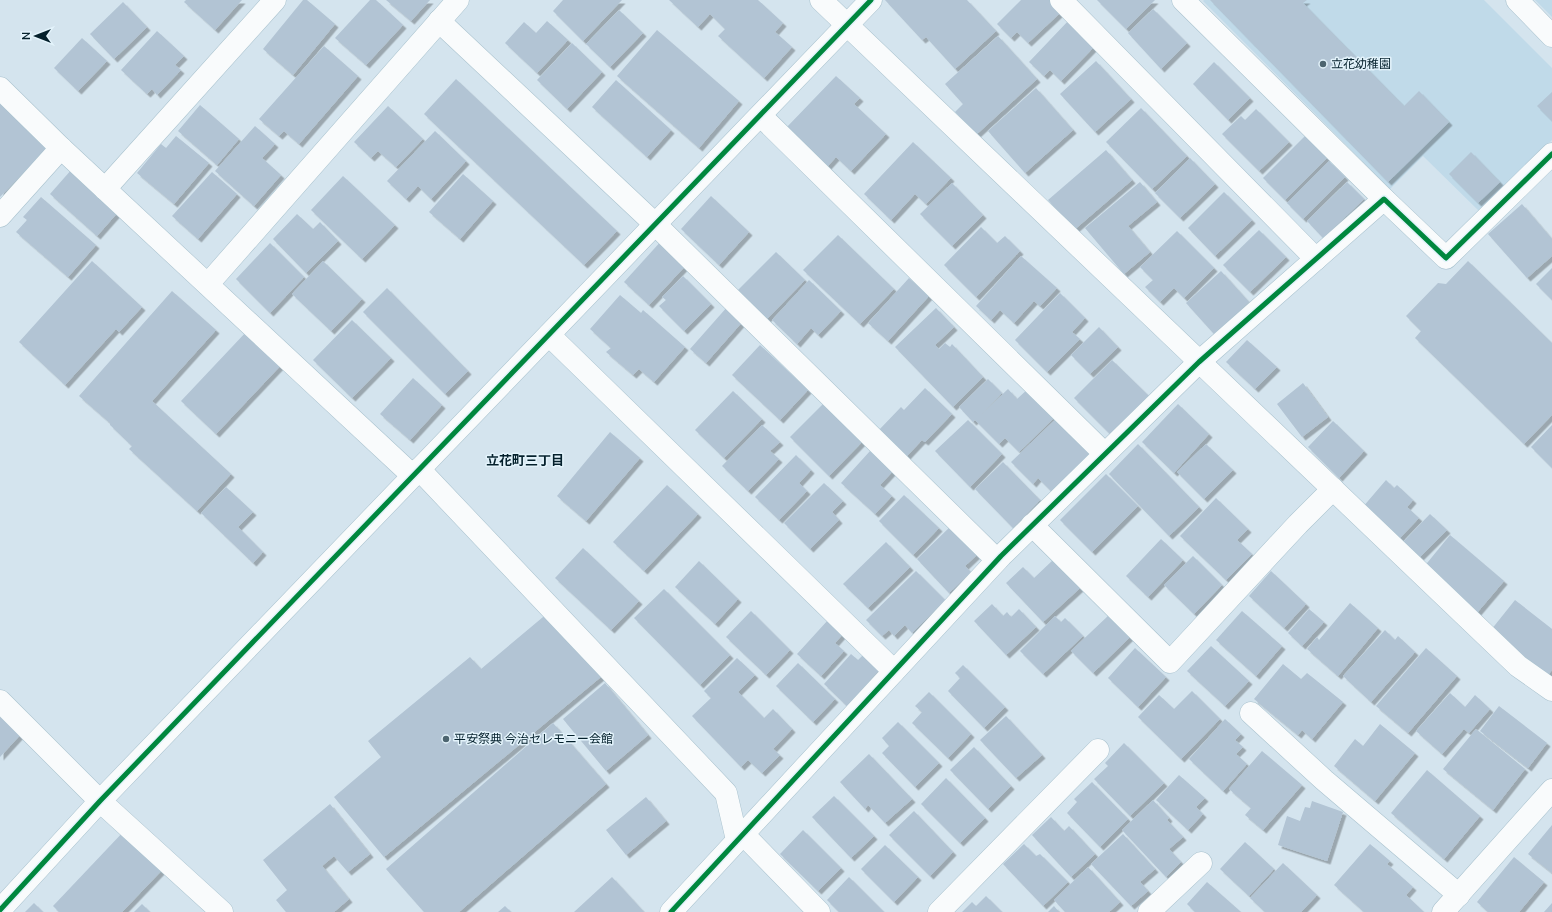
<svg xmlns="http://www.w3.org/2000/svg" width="1552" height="912" font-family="'Nunito Sans','Noto Sans JP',sans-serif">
  <defs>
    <filter id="shadow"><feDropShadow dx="3.5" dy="3.5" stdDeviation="0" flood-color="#0004"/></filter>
  </defs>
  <rect width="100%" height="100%" fill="#d4e4ee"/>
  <g fill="#c0dae9">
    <path d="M1204,0H1484L1552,68V140L1480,212L1423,156L1390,189L1203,1Z"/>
    <path d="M1535,0H1552V17Z"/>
  </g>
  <g fill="#b2c4d4" filter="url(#shadow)">
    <path d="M186,0H242L215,30L184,2Z"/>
    <path d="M303,0H307L335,24L293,75L263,49Z"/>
    <path d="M370,0H376L403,25L366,65L335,38Z"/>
    <path d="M386,0H430L411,21Z"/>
    <path d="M563,0H622L583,41L553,11Z"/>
    <path d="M669,0H758L783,23L775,32L792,47L764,78L718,36L725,29L710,14L698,27Z"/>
    <path d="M885,0H967L996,31L955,69L926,37L922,40Z"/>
    <path d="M1021,0H1050L1061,12L1028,43L1017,32L1011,38L997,24Z"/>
    <path d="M1097,0H1155L1126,29Z"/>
    <path d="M1210,0H1307L1303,3L1404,106L1419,91L1449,122L1388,182Z"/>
    <path d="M123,2L147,27L114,59L90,34Z"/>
    <path d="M1153,9L1187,43L1161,69L1128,33Z"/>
    <path d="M619,10L643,33L610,67L586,44Z"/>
    <path d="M1069,20L1095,46L1061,81L1050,70L1044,76L1029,62Z"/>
    <path d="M547,21L568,40L537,73L505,43L524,22L536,33Z"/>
    <path d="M657,30L739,101L699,148L617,76Z"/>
    <path d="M157,31L184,56L175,65L181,70L157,95L152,89L147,94L121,70Z"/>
    <path d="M998,36L1037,79L977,134L955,112L963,104L945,84Z"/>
    <path d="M82,38L107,61L78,91L54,68Z"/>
    <path d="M572,43L602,72L567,109L537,80Z"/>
    <path d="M324,46L358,76L299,144L284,131L279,136L259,119Z"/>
    <path d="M1096,61L1131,99L1095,132L1060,94Z"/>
    <path d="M1214,62L1250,98L1228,120L1193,84Z"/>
    <path d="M836,76L860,98L854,104L886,134L851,171L836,157L827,167L786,128Z"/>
    <path d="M456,79L617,231L584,265L424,114Z"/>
    <path d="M616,80L671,130L647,157L592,107Z"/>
    <path d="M1036,88L1073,130L1025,173L988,131Z"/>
    <path d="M1552,92V121L1537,106Z"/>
    <path d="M0,97L50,145L0,197Z"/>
    <path d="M200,105L239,139L217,165L178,131Z"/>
    <path d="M388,106L423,139L396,167L378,151L371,158L354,142Z"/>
    <path d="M1141,108L1187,156L1152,189L1106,142Z"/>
    <path d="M1256,109L1289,142L1259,171L1222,134L1241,116L1245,120Z"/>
    <path d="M255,126L275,144L262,158L281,175L254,206L215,171Z"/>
    <path d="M435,131L466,161L431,199L418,186L406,199L387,181Z"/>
    <path d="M1306,135L1328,157L1285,200L1263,178Z"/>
    <path d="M176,136L209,163L174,204L137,173L161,144L166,148Z"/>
    <path d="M913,142L951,178L926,204L915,194L891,220L864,194Z"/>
    <path d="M1106,150L1132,180L1074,230L1048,200Z"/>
    <path d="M1471,152L1500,182L1478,203L1449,174Z"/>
    <path d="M1190,158L1215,184L1180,218L1155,193Z"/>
    <path d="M1329,161L1345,177L1303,219L1287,203Z"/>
    <path d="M72,169L119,211L97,236L50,194Z"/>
    <path d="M212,172L237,194L198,239L172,216Z"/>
    <path d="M463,174L493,201L460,239L429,212Z"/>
    <path d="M343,176L395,225L362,259L311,210Z"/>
    <path d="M1140,182L1157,202L1128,226L1150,252L1124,274L1085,228Z"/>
    <path d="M1347,182L1364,199L1323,238L1307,221Z"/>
    <path d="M952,183L983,215L952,246L920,214Z"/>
    <path d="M1224,192L1252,220L1215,256L1188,228Z"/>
    <path d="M711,196L749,232L719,265L681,229Z"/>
    <path d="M41,197L96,245L68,277L16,232L27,220L23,217Z"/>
    <path d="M1522,204L1552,239V256L1527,278L1488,234Z"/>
    <path d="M297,214L313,229L320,222L338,241L306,273L273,239Z"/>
    <path d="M981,227L997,243L1005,236L1020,251L976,297L944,265Z"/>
    <path d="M1259,230L1286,257L1250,292L1223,265Z"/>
    <path d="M1177,231L1214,268L1184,298L1174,288L1160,302L1145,287L1153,280L1140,267Z"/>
    <path d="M838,235L894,289L860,324L803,270Z"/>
    <path d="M663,239L688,263L649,305L624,282Z"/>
    <path d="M270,243L304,277L270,313L236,279Z"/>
    <path d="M776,252L805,280L766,320L737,291Z"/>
    <path d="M1021,256L1057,288L1040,306L1034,301L1014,323L1000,310L991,320L976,306Z"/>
    <path d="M92,261L142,307L119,332L116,329L65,385L19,342Z"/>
    <path d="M323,261L362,299L331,331L292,294Z"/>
    <path d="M1468,261L1552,343V415L1524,444L1415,338L1421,331L1406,316L1438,283L1446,284Z"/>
    <path d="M1552,268V300L1536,284Z"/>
    <path d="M1221,271L1249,302L1214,334L1186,303Z"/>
    <path d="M683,276L711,304L684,331L659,306L666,300L662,297Z"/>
    <path d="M909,278L929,296L888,341L868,323Z"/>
    <path d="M809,280L841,311L818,335L811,328L797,344L772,320Z"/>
    <path d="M387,288L468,371L445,394L363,312Z"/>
    <path d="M172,291L216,330L152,401L231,474L197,511L129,449L132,446L110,425V423L79,396Z"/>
    <path d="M1060,293L1085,318L1072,332L1080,339L1047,372L1015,340Z"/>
    <path d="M620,295L641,313L643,310L685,347L654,382L639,369L633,375L606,352L611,348L590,329Z"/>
    <path d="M728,306L744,320L706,363L690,349Z"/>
    <path d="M936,308L954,327L935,345L939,349L945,343L950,347L952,344L983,377L953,407L895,347Z"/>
    <path d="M352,320L391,358L352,398L313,360Z"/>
    <path d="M1099,327L1118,347L1090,374L1071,355Z"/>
    <path d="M247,331L282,364L216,434L181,401Z"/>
    <path d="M1247,340L1277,367L1255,389L1226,362Z"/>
    <path d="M760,345L808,390L780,420L732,375Z"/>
    <path d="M1112,360L1149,396L1111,435L1074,398Z"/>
    <path d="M413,378L442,405L410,440L380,414Z"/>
    <path d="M988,379L1002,393L982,414L1008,389L1017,399L1029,388L1056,416L1019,452L1005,438L999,444L975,420L973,422L959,407Z"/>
    <path d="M1303,383L1328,417L1302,437L1277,404Z"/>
    <path d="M925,388L952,414L925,442L922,440L906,457L878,431L901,407L904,410Z"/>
    <path d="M733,391L762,419L724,458L695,430Z"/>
    <path d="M825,402L864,440L829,476L790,437Z"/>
    <path d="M1178,404L1209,434L1174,473L1142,442Z"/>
    <path d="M1058,417L1094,454L1053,493L1038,478L1033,484L1011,462Z"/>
    <path d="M968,420L1002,454L970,487L935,451Z"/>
    <path d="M1333,421L1364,451L1339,478L1308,447Z"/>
    <path d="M762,425L780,442L770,451L779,459L748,491L722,466Z"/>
    <path d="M1552,425V468L1531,447Z"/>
    <path d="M610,432L640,458L586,521L557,496Z"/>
    <path d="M1138,444L1199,507L1169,536L1109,474Z"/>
    <path d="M1206,444L1233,470L1204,499L1177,472Z"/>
    <path d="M870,451L893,471L880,485L892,496L875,514L841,483Z"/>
    <path d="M796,455L811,470L799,483L807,491L779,520L755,497Z"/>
    <path d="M1003,462L1040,500L1013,528L975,489Z"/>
    <path d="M1106,474L1138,506L1092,552L1060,520Z"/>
    <path d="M1386,480L1394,488L1397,485L1413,500L1407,507L1419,518L1397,541L1362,508Z"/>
    <path d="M824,483L843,501L832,512L839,520L810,549L784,523Z"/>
    <path d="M667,485L698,514L644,571L613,542Z"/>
    <path d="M226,487L253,512L238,527L263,552L253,563L201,513Z"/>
    <path d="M904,495L939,528L913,555L879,521Z"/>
    <path d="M1216,498L1248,529L1237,540L1252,554L1226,580L1180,536Z"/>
    <path d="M1430,514L1447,530L1420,557L1403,542Z"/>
    <path d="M953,524L980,552L965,566L971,572L949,593L917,559Z"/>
    <path d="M1450,535L1504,581L1476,614L1423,568Z"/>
    <path d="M1161,539L1183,560L1148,597L1126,576Z"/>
    <path d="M886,542L910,567L868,608L843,584Z"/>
    <path d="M583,548L639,601L611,630L555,578Z"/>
    <path d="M1193,556L1222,585L1194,614L1164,585Z"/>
    <path d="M1053,560L1080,588L1043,622L1006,583L1023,567L1034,578Z"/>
    <path d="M699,561L738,599L715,624L675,587Z"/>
    <path d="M916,571L945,600L912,633L905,625L894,636L889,630L882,636L866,620Z"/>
    <path d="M1271,571L1306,604L1284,628L1249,596Z"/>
    <path d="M664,589L730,655L700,685L634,618Z"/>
    <path d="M1515,600L1552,629V670L1548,675L1491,630Z"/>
    <path d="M1350,603L1378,628L1338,676L1307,649L1317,637L1319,640Z"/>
    <path d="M992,604L1003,616L1007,612L1011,617L1019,609L1036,627L1006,655L974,621Z"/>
    <path d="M1309,609L1324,622L1302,646L1288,633Z"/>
    <path d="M751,611L790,650L766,675L726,637Z"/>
    <path d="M1242,611L1282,646L1256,676L1216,640Z"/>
    <path d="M549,612L602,676L384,857L334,797L381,757L368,741L470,657L481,669Z"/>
    <path d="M1110,614L1131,636L1093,673L1071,651Z"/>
    <path d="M1055,616L1061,622L1065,618L1083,636L1043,674L1020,651Z"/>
    <path d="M828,620L843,634L835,643L844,651L821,676L797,654Z"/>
    <path d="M1385,630L1395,640L1398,636L1415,652L1371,702L1343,676Z"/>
    <path d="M1211,646L1249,681L1225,706L1187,671Z"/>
    <path d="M1135,648L1166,677L1138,707L1108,678Z"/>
    <path d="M1426,648L1457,676L1408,733L1376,706Z"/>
    <path d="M851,654L858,660L863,655L879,670L847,706L824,684Z"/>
    <path d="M737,658L755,675L738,692L764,718L773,709L792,729L773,749L780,755L762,773L748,760L741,767L692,716L711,698L704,691Z"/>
    <path d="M798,663L835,699L813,722L776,686Z"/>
    <path d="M1283,664L1301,679L1307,673L1343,702L1312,739L1302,730L1298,735L1254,699Z"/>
    <path d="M963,665L1005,707L984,728L948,691L960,678L955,673Z"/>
    <path d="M605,683L648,735L606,771L563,719Z"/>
    <path d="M1192,691L1220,719L1181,759L1138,717L1159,695L1174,709Z"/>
    <path d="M929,692L971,734L948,758L912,723L922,712L915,706Z"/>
    <path d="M1450,693L1465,707L1475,695L1490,709L1469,733L1464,729L1442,754L1416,731Z"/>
    <path d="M1499,706L1547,743L1528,768L1480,731Z"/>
    <path d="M0,715L21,734L0,757Z"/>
    <path d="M1006,716L1042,755L1016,778L980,740Z"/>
    <path d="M1225,719L1241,734L1235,740L1243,747L1236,754L1247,764L1223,791L1189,759Z"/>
    <path d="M898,722L939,763L915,787L882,753L889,746L882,738Z"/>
    <path d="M553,723L606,784L459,912H424L386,869Z"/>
    <path d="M1380,724L1415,753L1375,801L1334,766L1355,739L1363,746Z"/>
    <path d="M1476,729L1525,769L1493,810L1443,769Z"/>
    <path d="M1124,743L1164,783L1130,816L1094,779L1108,766L1105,763Z"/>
    <path d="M974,747L1011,786L988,809L950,770Z"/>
    <path d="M1262,751L1302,785L1263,830L1245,815L1251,808L1229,789Z"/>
    <path d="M869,754L912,799L885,823L868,805L865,809L840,782Z"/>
    <path d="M1427,770L1480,816L1444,859L1391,813Z"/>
    <path d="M1179,775L1205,798L1196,807L1203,814L1188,830L1156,800Z"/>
    <path d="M946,778L985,818L960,843L921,804Z"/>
    <path d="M1092,782L1128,819L1100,847L1067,813L1077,802L1074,799Z"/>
    <path d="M834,796L874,836L851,858L812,817Z"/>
    <path d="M646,797L666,821L626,855L606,830Z"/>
    <path d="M1153,800L1169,818L1167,820L1183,837L1169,849L1181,862L1166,877L1122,830Z"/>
    <path d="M1312,801L1343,812L1327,861L1278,845L1287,816L1300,821L1305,807L1310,808Z"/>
    <path d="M330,804L370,854L348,872L334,856L322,866L349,899L334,912H286L276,900L287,890L263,860Z"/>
    <path d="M914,811L953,852L930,876L889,835Z"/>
    <path d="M1051,817L1064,831L1069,826L1095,854L1071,877L1032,835Z"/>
    <path d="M1552,825V873L1528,854Z"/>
    <path d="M125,830L164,868L122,912H59L53,906Z"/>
    <path d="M803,830L841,868L818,891L780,854Z"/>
    <path d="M1123,834L1155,869L1140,882L1148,891L1131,906L1091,864Z"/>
    <path d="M1245,842L1274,869L1249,896L1220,869Z"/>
    <path d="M1024,844L1036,856L1040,854L1068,882L1043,906L1003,864Z"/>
    <path d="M1370,844L1390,861L1387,864L1413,887L1406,895L1424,912H1364L1334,885Z"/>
    <path d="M885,845L918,877L894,902L861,869Z"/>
    <path d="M1514,857L1544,882L1519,912H1488L1477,902Z"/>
    <path d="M1283,863L1317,895L1301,912H1265L1250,898Z"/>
    <path d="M1088,867L1120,902L1109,912H1065L1054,900Z"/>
    <path d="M612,877L644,912H574Z"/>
    <path d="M849,877L884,912H839L827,900Z"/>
    <path d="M1207,882L1241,912H1195L1187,904Z"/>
    <path d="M986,896L1002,912H962L972,902L976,906Z"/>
    <path d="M34,903L43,912H25Z"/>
    <path d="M1552,903V912H1544Z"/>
    <path d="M142,904L150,912H134Z"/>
    <path d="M505,906L511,912H498Z"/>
    <path d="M1054,906L1059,912H1048Z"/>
  </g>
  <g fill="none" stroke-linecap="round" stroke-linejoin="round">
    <g stroke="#a9c2ce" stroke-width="23">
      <g id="street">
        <path d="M821,0L1518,666L1552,690"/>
        <path d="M1061,0L1316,259"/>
        <path d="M1183,0L1384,199"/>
        <path d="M1517,0L1552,36"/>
        <path d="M439,21L656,225L997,560"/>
        <path d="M0,88L61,148L413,476"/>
        <path d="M761,116L1105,454"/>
        <path d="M105,189L275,0"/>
        <path d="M0,216L61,148"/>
        <path d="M208,284L458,0"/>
        <path d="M549,335L894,671"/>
        <path d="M419,469L726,793L737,840"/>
        <path d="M1032,525L1170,662L1298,524L1333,489"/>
        <path d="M0,701L100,801L222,912"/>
        <path d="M1251,713L1324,780L1459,895"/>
        <path d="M743,834L819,912"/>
        <path d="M0,910L100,801L871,0"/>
        <path d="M671,912L1001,556L1199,362L1384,199L1446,258L1552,154"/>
        <path d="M939,912L1098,750"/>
        <path d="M1149,912L1201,863"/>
        <path d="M1443,912L1552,790"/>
      </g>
    </g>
    <use href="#street" stroke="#f9fbfc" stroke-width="22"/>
    <g stroke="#e3f3fb" stroke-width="8">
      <g id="cycleway">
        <path d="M0,910L100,801L871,0"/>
        <path d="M671,912L1001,556L1199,362L1384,199L1446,258L1552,154"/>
      </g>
    </g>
    <use href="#cycleway" stroke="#00873e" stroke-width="5"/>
  </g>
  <g fill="#4d6570" stroke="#e3f3fb" stroke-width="1.5">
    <circle cx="1323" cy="64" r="4"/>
    <circle cx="446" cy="739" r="4"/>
  </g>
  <g text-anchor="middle" stroke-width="3" stroke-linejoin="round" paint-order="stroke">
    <g font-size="12" fill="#04202c" stroke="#e3f3fb" text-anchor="start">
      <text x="1331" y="68">立花幼稚園</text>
      <text x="454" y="743">平安祭典 今治セレモニー会館</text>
    </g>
    <g font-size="13" font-weight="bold" fill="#04202c" stroke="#e3f3fb">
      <text x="525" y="465">立花町三丁目</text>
    </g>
  </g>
  <g transform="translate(36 36) rotate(270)" stroke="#e3f3fb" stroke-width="3" paint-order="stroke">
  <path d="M0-3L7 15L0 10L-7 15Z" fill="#04202c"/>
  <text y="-6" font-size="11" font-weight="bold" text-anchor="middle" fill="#04202c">N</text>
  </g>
</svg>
